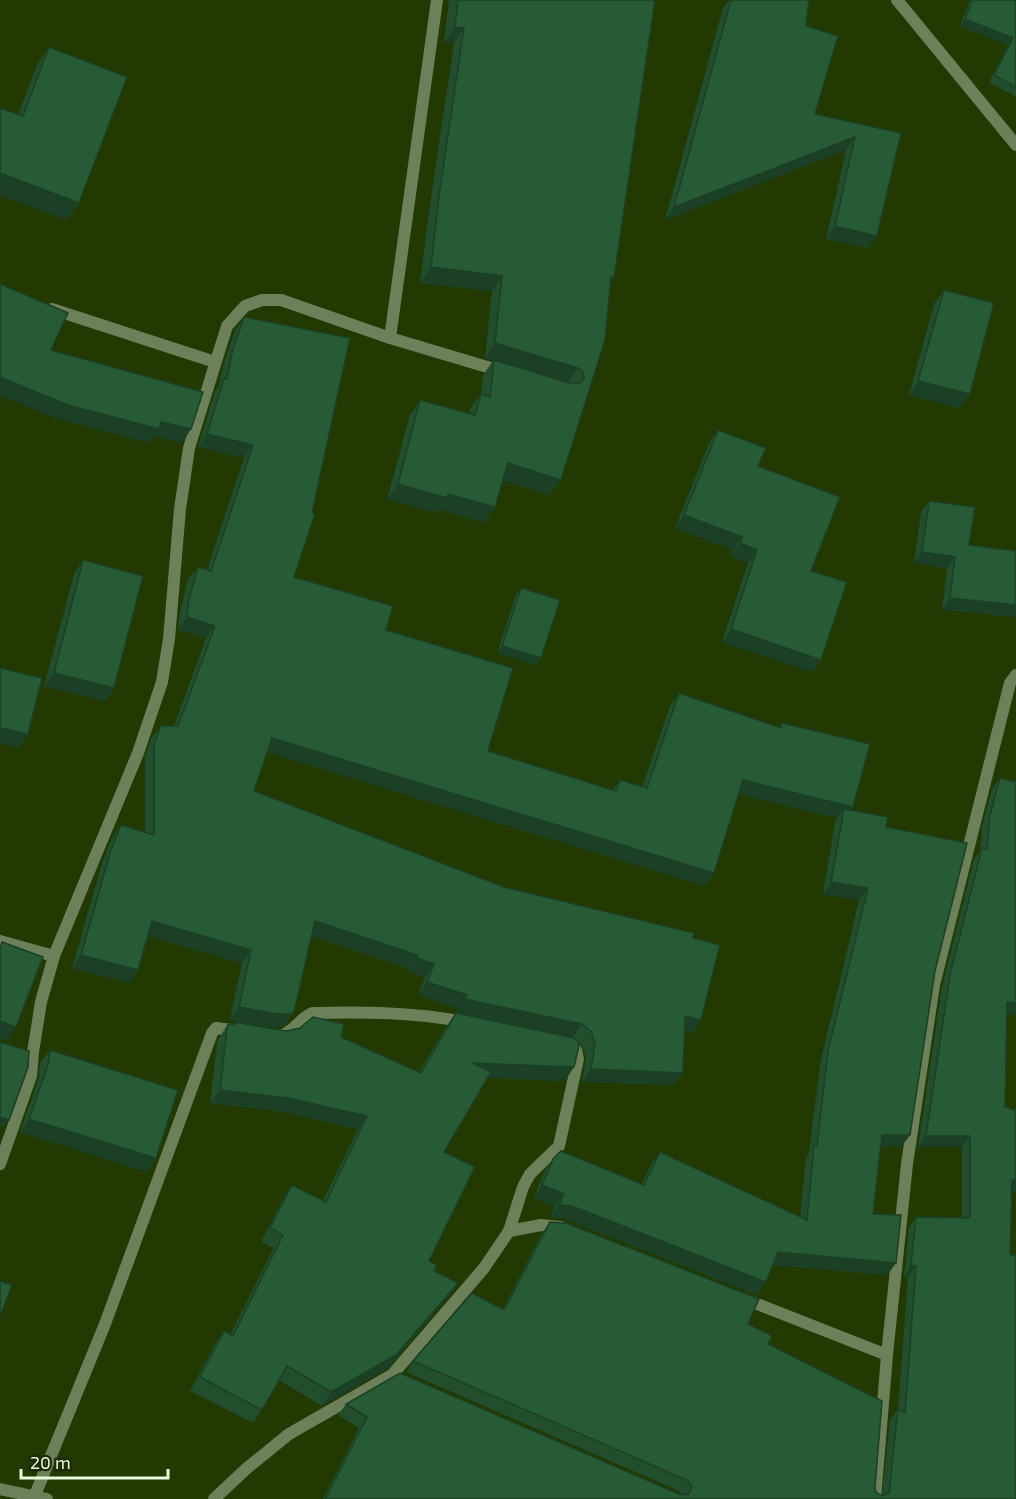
<svg xmlns="http://www.w3.org/2000/svg" width="1016" height="1499" font-family="'Exo 2',sans-serif">
  <rect width="100%" height="100%" fill="#223901"/>
  <g fill="none" stroke-linecap="round" stroke-linejoin="round">
    <g stroke="#6c805a" stroke-width="12">
      <path d="M897,0L1016,145"/>
      <path d="M52,309L215,362"/>
      <path d="M390,338L504,372"/>
      <path d="M0,941L54,956L41,1002L33,1052L31,1076L0,1164"/>
      <path d="M54,956L138,753L162,682L169,639L180,509L189,448L227,326L245,306L262,300H281L390,338L437,0"/>
      <path d="M279,1036C294,1033 299,1018 313,1013C365,1012 414,1012 465,1022"/>
      <path d="M509,1231L541,1225L561,1227"/>
      <path d="M742,1298L887,1355"/>
      <path d="M0,1489L47,1499"/>
      <path d="M35,1495L105,1324L212,1033L216,1028L241,1031"/>
      <path d="M214,1499L246,1469L289,1434L392,1375L484,1268L509,1231L523,1187L530,1174L559,1146L578,1059L576,1050L567,1044"/>
      <path d="M875,1499L887,1355L907,1164L934,985L1010,683L1016,675"/>
    </g>
  </g>
  <g fill="#224e2e">
    <path d="M449,0H655L614,278L610,283L561,480L550,495L503,480L495,507L485,523L439,509L437,513L387,499L410,415L420,400L469,414L470,409L481,394L483,375L493,361L485,358L492,291L420,283L429,211L454,43L444,42Z"/>
    <path d="M729,0H809L806,26L815,114L901,133L877,236L868,248L826,239L846,150L665,220L723,8Z"/>
    <path d="M970,0H1016V97L989,82L1008,45L960,26Z"/>
    <path d="M49,47L79,203L67,220L0,195V108L18,115L37,65Z"/>
    <path d="M944,290L960,408L909,395L934,304Z"/>
    <path d="M244,317L294,577L386,630L488,751L613,790L620,780L642,787L670,706L679,693L779,727L782,723L850,810L886,827L935,971L910,1135L901,1147H881L873,1214L896,1263L887,1275L773,1265L766,1282L757,1295L563,1218L550,1217L555,1207L534,1198L544,1172L553,1159L642,1184L651,1164L660,1152L800,1217L806,1158L809,1153L820,1064L859,900L823,894L835,822L837,818L739,794L705,886L267,752L254,791L504,887L693,938L701,1020L692,1033L684,1031L683,1073L674,1085L582,1082L586,1057L581,1044L573,1037L455,1012L457,1008L418,995L425,977L407,971L408,968L312,936L285,1025L281,1027H268L230,1020L242,963L148,936L138,970L129,983L72,968L102,863L112,838L121,825L145,832V757L151,739L161,726H174L206,638L178,630L180,612L188,580L198,567L207,570L244,458L198,447L215,391L219,386L223,366L235,330Z"/>
    <path d="M718,430L758,466L811,571L821,660L812,672L722,642L748,563L731,556L733,550L675,528L709,443Z"/>
    <path d="M929,501L969,545L1016,551L942,610L947,568L914,563L921,512Z"/>
    <path d="M83,560L114,688L105,701L44,686L74,574Z"/>
    <path d="M521,588L536,665L497,653L516,595Z"/>
    <path d="M1000,778L1015,781L1016,778V1015L1006,1014L1005,1107L1010,1109L1012,1191L1010,1255L1016,1499H323L359,1428L338,1415L346,1404L682,1495L679,1491L406,1372L413,1361L503,1309L542,1233L550,1222L748,1324L768,1344L875,1488L876,1492L882,1496L890,1420L898,1409L908,1277H904L909,1228L916,1217L962,1218V1147H918L942,987L974,859L980,851L982,826L992,789Z"/>
    <path d="M456,1013L565,1081L488,1078L444,1152L429,1261L449,1296L387,1369L322,1406L279,1380L262,1410L253,1423L190,1391L215,1344L224,1331L231,1334L274,1248L261,1242L283,1199L292,1185L323,1201L358,1129L279,1111L210,1103L217,1043L219,1038L228,1024L234,1025L235,1022L286,1031L341,1037L419,1072L446,1027Z"/>
    <path d="M50,1050L156,1158L147,1172L20,1132L39,1078L40,1063Z"/>
  </g>
  <g fill="#1b4025">
    <path d="M965,19L1013,38L1008,45L960,26Z"/>
    <path d="M455,27L464,28L454,43L444,42Z"/>
    <path d="M855,137L846,150L665,220L674,207Z"/>
    <path d="M0,173L79,203L67,220L0,195Z"/>
    <path d="M835,226L877,236L868,248L826,239Z"/>
    <path d="M431,267L502,276L492,291L420,283Z"/>
    <path d="M495,343L578,368L567,383L485,358Z"/>
    <path d="M0,377L161,422L191,429L182,443L154,436L149,443L58,419L0,395Z"/>
    <path d="M918,381L970,394L960,408L909,395Z"/>
    <path d="M207,434L253,445L244,458L198,447Z"/>
    <path d="M508,463L561,480L550,495L498,479Z"/>
    <path d="M398,484L448,494L495,507L485,523L439,509L437,513L387,499Z"/>
    <path d="M684,515L742,537L733,550L675,528Z"/>
    <path d="M740,543L757,550L748,563L731,556Z"/>
    <path d="M922,552L955,557L947,568L914,563Z"/>
    <path d="M950,598L1016,605V617L942,610Z"/>
    <path d="M187,617L215,626L206,638L178,630Z"/>
    <path d="M731,629L821,660L812,672L722,642Z"/>
    <path d="M502,646L541,658L536,665L497,653Z"/>
    <path d="M54,673L114,688L105,701L44,686Z"/>
    <path d="M0,728L28,734L18,748L0,743Z"/>
    <path d="M272,738L714,873L705,886L263,751Z"/>
    <path d="M743,780L853,807L844,820V809L837,818L734,793Z"/>
    <path d="M831,882L868,888L859,900L823,894Z"/>
    <path d="M152,921L251,950L242,963L143,934Z"/>
    <path d="M315,921L417,955L408,968L306,934Z"/>
    <path d="M81,955L138,970L129,983L72,968Z"/>
    <path d="M416,958L434,964L425,977L407,971Z"/>
    <path d="M427,982L467,995L457,1008L418,995Z"/>
    <path d="M464,999L582,1024L573,1037L455,1012Z"/>
    <path d="M1007,1002L1016,1003V1015L999,1013Z"/>
    <path d="M239,1007L294,1012L285,1025L281,1027H268L230,1020Z"/>
    <path d="M685,1016L701,1020L692,1033L676,1029Z"/>
    <path d="M0,1021L16,1027L7,1041L0,1038Z"/>
    <path d="M472,1063L574,1067L565,1081L462,1077Z"/>
    <path d="M591,1069L683,1073L674,1085L582,1082Z"/>
    <path d="M220,1090L288,1098L367,1116L358,1129L279,1111L210,1103Z"/>
    <path d="M0,1117L9,1120L4,1127L0,1126Z"/>
    <path d="M29,1119L156,1158L147,1172L20,1132Z"/>
    <path d="M882,1135H910L901,1147H873Z"/>
    <path d="M926,1136H970L962,1147H918Z"/>
    <path d="M1012,1180H1016V1192L1004,1191Z"/>
    <path d="M542,1185L564,1194L555,1207L534,1198Z"/>
    <path d="M559,1205L572,1206L766,1282L757,1295L563,1218L550,1217Z"/>
    <path d="M778,1252L896,1263L887,1275L770,1265Z"/>
    <path d="M911,1265L916,1266L908,1277H904Z"/>
    <path d="M458,1283L449,1296L387,1369L322,1406L331,1392Z"/>
  </g>
  <g fill="#275b35" stroke="#1b4025" stroke-width="1.5">
    <path d="M458,0H655L614,278L611,277L605,340L561,480L508,463L495,507L448,494L447,498L398,484L420,400L475,415L481,394L490,397L494,360L573,384L581,382L584,378L582,371L578,368L495,343L502,276L431,267L439,196L464,28L455,27Z"/>
    <path d="M731,0H809L806,26L838,36L815,114L901,133L877,236L835,226L855,137L674,207Z"/>
    <path d="M972,0H1016V87L994,75L1013,38L965,19Z"/>
    <path d="M49,47L127,77L79,203L0,173V108L23,116Z"/>
    <path d="M0,284L68,313L51,350L203,392L191,429L161,422L159,429L68,405L0,377Z"/>
    <path d="M944,290L994,303L970,394L918,381Z"/>
    <path d="M244,317L350,338L312,513L315,514L294,577L393,606L386,630L513,668L488,751L616,791L620,780L647,788L679,693L781,728L782,723L870,744L853,807L743,780L714,873L272,738L254,791L504,887L694,933L693,938L720,945L701,1020L685,1016L683,1073L591,1069L595,1044L591,1031L582,1024L464,999L467,995L427,982L434,964L416,958L417,955L315,921L294,1012L290,1014H277L239,1007L251,950L152,921L138,970L81,955L111,850L121,825L154,835V744L161,726H178L215,626L187,617L189,599L198,567L211,571L253,445L207,434L224,379H227L232,353Z"/>
    <path d="M718,430L766,448L758,466L840,497L811,571L847,582L821,660L731,629L757,550L740,543L742,537L684,515Z"/>
    <path d="M929,501L975,507L969,545L1016,551V605L950,598L955,557L922,552Z"/>
    <path d="M83,560L143,576L114,688L54,673Z"/>
    <path d="M521,588L560,600L541,658L502,646Z"/>
    <path d="M0,668L42,678L28,734L0,728Z"/>
    <path d="M1000,778L1016,782V1003L1007,1002L1005,1107H1010V1109H1016V1180H1012L1010,1255H1016V1499H325L367,1417L346,1404L400,1373L681,1495L689,1494L692,1486L687,1480L413,1361L472,1293L504,1310L550,1222L566,1223L759,1299L748,1324L772,1336L768,1344L882,1401L875,1488L876,1492L882,1496L889,1493L898,1409L905,1413L916,1266L911,1265L916,1217L970,1218V1136H926L950,975L982,848L987,849L990,815Z"/>
    <path d="M844,809L888,817L886,827L967,843L935,971L910,1135H882L873,1214L901,1215L896,1263L778,1252L766,1282L572,1206L559,1205L564,1194L542,1185L553,1159L561,1151L644,1185L660,1152L807,1220L814,1145L817,1146L828,1051L868,888L831,882Z"/>
    <path d="M2,942L43,957L16,1027L0,1021V948Z"/>
    <path d="M456,1013L574,1038L578,1041L579,1046L574,1067L472,1063L491,1072L444,1152L475,1167L429,1261L437,1265L434,1271L458,1283L396,1355L331,1392L287,1366L262,1410L200,1377L224,1331L233,1336L283,1235L270,1228L292,1185L326,1202L367,1116L288,1098L220,1090L227,1029L228,1024L235,1025V1022L240,1023L286,1031L300,1028L313,1017L344,1024L341,1037L421,1073Z"/>
    <path d="M0,1042L29,1051L28,1067L9,1120L0,1117V1118Z"/>
    <path d="M50,1050L178,1090L156,1158L29,1119L48,1065Z"/>
    <path d="M0,1281L12,1285L0,1316Z"/>
  </g>
  <path d="M21 1469v9h147v-9" fill="none" stroke="#e9f9dc" stroke-width="3"/>
  <text x="30" y="1469" font-size="18" fill="#e9f9dc" stroke="#1c2d05" stroke-width="4.5" paint-order="stroke">20 m</text>
</svg>
